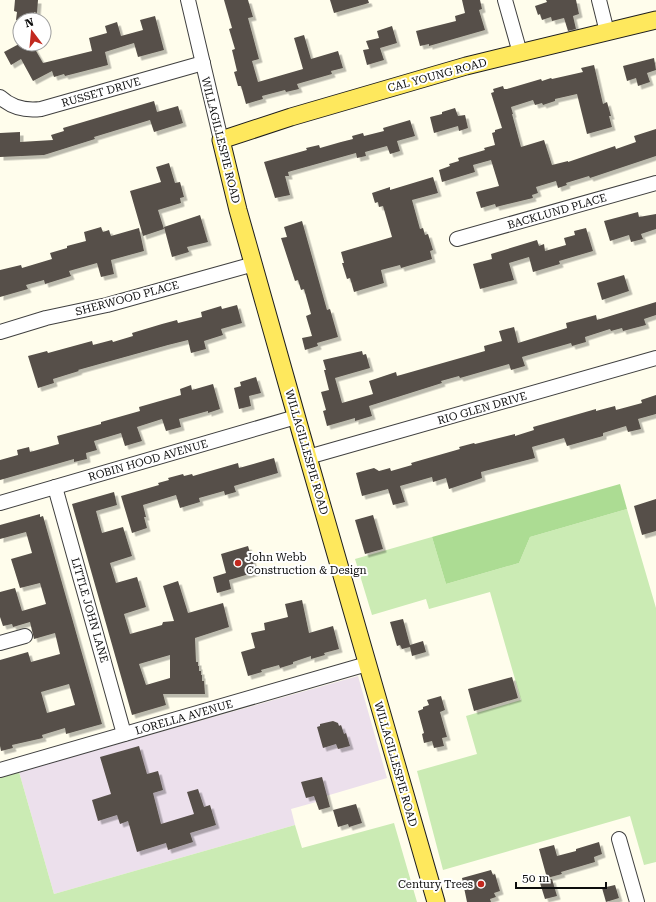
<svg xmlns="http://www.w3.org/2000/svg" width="656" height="902" font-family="'Roboto Serif',serif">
  <defs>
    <filter id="shadow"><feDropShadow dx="3.5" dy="3.5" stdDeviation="0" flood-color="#0004"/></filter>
  </defs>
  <rect width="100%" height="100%" fill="#fffdec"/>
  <path fill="#ece0ec" d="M358,676L387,778L326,796L327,799L291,809L295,825L54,894L19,772Z"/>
  <g fill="#cbebb4">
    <path d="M627,509L656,608V862L644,865L630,816L443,870L417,771L477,754L466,716L521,700L490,592L429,609L426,599L372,615L355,559L432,537L446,584L519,563L530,537Z"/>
    <path d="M19,772L54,894L295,825L302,848L394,823L417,902H0V778Z"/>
  </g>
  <path fill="#acdc93" d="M620,484L627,509L530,537L519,563L446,584L432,537Z"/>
  <g fill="#564f48" fill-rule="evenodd" filter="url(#shadow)">
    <path d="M15,0H38L37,13L34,12V20H16L17,12L14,11Z"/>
    <path d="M224,0H248L253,17L248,18L259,59L252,61L258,82L303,69L294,38L304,35L311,59L338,51L343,68L331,71L332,74L297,84L299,89L286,92L285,90L262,96L263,99L246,104L241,86H238L234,72L237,71L232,50L235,49L229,29L232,28Z"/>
    <path d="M330,0H368L369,3L334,13Z"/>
    <path d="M462,0H480L482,9L479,10L485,30L429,46V44L420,46L416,31L456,21L455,16L465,13Z"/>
    <path d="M546,0H576L579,14L573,16L576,29L568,31L564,18L552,21L551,17L542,20L540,14L538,15L535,6L547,2Z"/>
    <path d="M155,16L164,50L138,57L134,43L105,52L108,65L65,76L64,74L54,77L52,71L33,81L21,59L11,65L4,52L19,44H32L43,63L92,51L89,38L107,33L105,26L117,22L121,36L143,30L140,20Z"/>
    <path d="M392,26L397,43L380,48L384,60L367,65L363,50L369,49L366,41L379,38L377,31Z"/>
    <path d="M654,58L656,70L647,73L650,82L638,86L636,78L627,81L623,66Z"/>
    <path d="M594,65L603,104L607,102L611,116H609L612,127L587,134L577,94L555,99V101L543,105L542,103L535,105L533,100L511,107L513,114H512L521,147L544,140L552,165L568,161V162L615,146L616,149L636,142L634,136L656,129V156L590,178L589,176L566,183L567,185L558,188L556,181L536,187L538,193L532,195L533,198L496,207L495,204L481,208L476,192L499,186L491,160L473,165L475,172L442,182L439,170L450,166L449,164L459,161L458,158L485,150L484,148L495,145L492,133L495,132V130L502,128L491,93L494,92L493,89L503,86L504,89H507L541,79L542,81L551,78L552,79L583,72L581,68Z"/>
    <path d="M154,101L157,112L178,106L183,123L154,132L150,120L94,137L95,139L44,155L0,157V133L20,132V142L53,140L51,135L64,131L63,128Z"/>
    <path d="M455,108L458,116L465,115L468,128L459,131L458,126L434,133L430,117L442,114V112Z"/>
    <path d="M410,120L415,136L397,141L400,151L390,154L387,146L365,152L366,156L357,158L356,153L288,172L289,176H285L290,195L275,198L264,162L307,150L306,148L319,145L320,148L341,142L353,139L352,136L363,133L364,136L384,131L383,128Z"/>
    <path d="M169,163L175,183L180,182L184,197L180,198L181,203L158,210L164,229L143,236L130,191L161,182L156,167Z"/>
    <path d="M433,177L438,193L412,200L420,229L423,228L425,235L428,234L433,250L430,251L432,259L401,268L400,265L381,270L384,283L354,292L350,278L347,279L342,263H344L341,252L392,237L383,206L379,207L378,202L375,203L372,193L390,187V190Z"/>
    <path d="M638,212L639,217L656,214V229L641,234L643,239L631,242L629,235L610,241L604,221Z"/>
    <path d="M200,215L208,242L187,247L189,252L172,257L164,227Z"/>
    <path d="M302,221L327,310L330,309L338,337L317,343L318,346L305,350L302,338L312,336L306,316L311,314L304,289L301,290L298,280L295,281L281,238L287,237L284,227Z"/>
    <path d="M101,227L103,232L109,230L111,236L139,228L144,251L111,260L114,274L101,277L97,263L69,271L71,276L45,284L44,280L26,285L28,289L0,297V270L21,265L22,268L52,259L50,253L67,248V246L86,241L84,232Z"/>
    <path d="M586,228L593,251L559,261L560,264L533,272L529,257L509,263L514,280L480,289L473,264L492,259L491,254L537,240L539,246L544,244L545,251L566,245L564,238L575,235L574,231Z"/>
    <path d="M624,275L629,291L602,300L597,283Z"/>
    <path d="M656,302V315L644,319L646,325L623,331L622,328L611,331L610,329L585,337L586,342L572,346L571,343L522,357L525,366L511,370L509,364L460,378L459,376L441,381L442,383L369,406L372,416L355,421V418L327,426L323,411L326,410L321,392L329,390L324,370H326L323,360L362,351L363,355L366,354L370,368L335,378L342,403L373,394L369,381L396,372L397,376L485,351L484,346L502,341L499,331L514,327L518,343L567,328L566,323L596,315L597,320Z"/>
    <path d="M237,305L242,323L221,329L223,335L204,341L206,349L191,353L188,340L168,345L78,370L79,371L53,379L54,383L38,388L28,356L47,351L48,353L92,341L93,345L112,340L113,342L133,336L132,333L162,324L177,320L178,323L202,317L201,312L221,306L222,309Z"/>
    <path d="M256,377L261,393L249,396L251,406L239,409L234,388L241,386L240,382Z"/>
    <path d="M213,384L220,409L208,413V411L179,419L181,427L166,431L162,419L137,427L142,441L125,446L121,433L94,441L97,450L86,453L87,459L74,462V459L0,480V460L18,455L17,450L29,447L30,452L59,444L57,436L101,424V422L140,411L139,407L181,395L180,389L191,385L192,390Z"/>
    <path d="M656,395V414L638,419L641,429L628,432L626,426L603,433V436L567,446L564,438L532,447L535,458L481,472L482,478L449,489L446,478L433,482L432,477L400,486L405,502L393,505L388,489L362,496L356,473L374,468L379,471L390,468L391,471L412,465L411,463L460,449L459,447L474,443L475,444L515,434V436L534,430L533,427L596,409V411L615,406L616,410L642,403L641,400Z"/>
    <path d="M274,458L278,473L234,486L236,492L225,495L224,491L199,498L200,502L180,508L176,495L143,505L146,517H144L147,528L132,533L121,496L159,485L158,483L169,480L168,478L183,474L184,476L192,474L193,476L238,463L239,468Z"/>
    <path d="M114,492L117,505L96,511L102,533L123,527L132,556L110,563L116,583L137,577L146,607L124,614L130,634L162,625L163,622L174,621L163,586L178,581L188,613L223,603L229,627L195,638L196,662H198V666H199V671H201V675H202V681H204L205,694H163L166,705L132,715L72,504ZM170,655V678L146,685L139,664Z"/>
    <path d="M656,499V531L642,535L634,506Z"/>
    <path d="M40,514V517L43,516L102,724L66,734L65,728L42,735L43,738L12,745L13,748L1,751L0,746V660L28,652L31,662L60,654L55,633L34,639L30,622L13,627L12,624L3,626L0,617V592L15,588L22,611L46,604L40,583L20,588L11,559L32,553L26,532L0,539V525ZM69,684L75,705L47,713L41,692Z"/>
    <path d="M373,515L383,549L365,554L355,520Z"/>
    <path d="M248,546L256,572L229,580L231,589L217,593L213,577L226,573L221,554Z"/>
    <path d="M302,600L309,633L333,626L339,649L324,653L325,655L311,659V656L293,662V664L280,668L279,665L261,670L262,672L248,676L241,652L255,648L251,633L265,630L264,623L288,617L285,604Z"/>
    <path d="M403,619L410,645L423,641L426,652L412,656L410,647L402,649L400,645L397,646L390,622Z"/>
    <path d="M512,677L518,698L474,711L468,689Z"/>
    <path d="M441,696L445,710L440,712L447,737L442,738L444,746L434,748L432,741L424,743L422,734L424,733L418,711L423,709V707L429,705L427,700Z"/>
    <path d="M333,721L338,723L339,726L341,725L344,734L346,733L350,746L338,749L336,744L323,748L317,727L320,726V724Z"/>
    <path d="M139,746L147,774L158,771L163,790L153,793L161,824L194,814L187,792L198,789L204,807L210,805L216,825L190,833L193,842L168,850L166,843L137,852L128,821L120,824L117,815L98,821L92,800L111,794L100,757Z"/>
    <path d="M322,777L330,807L319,810L314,796L306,798L301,782Z"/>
    <path d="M356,804L362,823L349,827L348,824L338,827L333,810Z"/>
    <path d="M599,842L602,854L594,857L595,862L561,872L562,874L547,878L539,849L554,845L557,856L576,851V849Z"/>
    <path d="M491,870L493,875L495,874L500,891L494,893L496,897L490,899L491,902H467L462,878Z"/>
    <path d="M552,879L557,896L545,899L540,883Z"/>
    <path d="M615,885L619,898L606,902L602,888Z"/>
  </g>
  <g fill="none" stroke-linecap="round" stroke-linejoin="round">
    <g stroke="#404040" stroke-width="16">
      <g id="minor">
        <path d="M188,0L221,140"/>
        <path d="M505,0L520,53"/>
        <path d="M599,0L607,32"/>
        <path d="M0,97C12,108 26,111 41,109L203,63"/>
        <path d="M457,239L656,183"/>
        <path d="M0,332L46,318L107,305L254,264"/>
        <path d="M308,457L656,358"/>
        <path d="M55,487L124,734"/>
        <path d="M0,503L296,417"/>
        <path d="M0,643L25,636"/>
        <path d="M0,770L367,664"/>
        <path d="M619,839L637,902"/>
      </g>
    </g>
    <g stroke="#1e1e1e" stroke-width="19">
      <path id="major" d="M436,902L301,433L238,210L221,140L291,117L466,66L656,20"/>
    </g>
    <use href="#minor" stroke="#fff" stroke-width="14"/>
    <use href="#major" stroke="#fee85d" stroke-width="17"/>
  </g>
  <g fill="#c2291f" stroke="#fff" stroke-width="1.5">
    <circle cx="238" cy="563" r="4"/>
    <circle cx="481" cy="884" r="4"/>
  </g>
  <g text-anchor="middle" stroke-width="4" stroke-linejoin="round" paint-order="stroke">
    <g font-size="11" fill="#0d0d0d" stroke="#fff">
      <text transform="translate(437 75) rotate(-15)" y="4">CAL YOUNG ROAD</text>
      <text transform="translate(101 92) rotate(-16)" y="4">RUSSET DRIVE</text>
      <text transform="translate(221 140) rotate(76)" y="4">WILLAGILLESPIE ROAD</text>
      <text transform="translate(557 211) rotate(-16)" y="4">BACKLUND PLACE</text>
      <text transform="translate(127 298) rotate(-15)" y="4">SHERWOOD PLACE</text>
      <text transform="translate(482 408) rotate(-16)" y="4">RIO GLEN DRIVE</text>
      <text transform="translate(307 452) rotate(74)" y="4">WILLAGILLESPIE ROAD</text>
      <text transform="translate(148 460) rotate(-16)" y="4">ROBIN HOOD AVENUE</text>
      <text transform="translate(90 610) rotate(74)" y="4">LITTLE JOHN LANE</text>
      <text transform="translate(184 717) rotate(-16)" y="4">LORELLA AVENUE</text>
      <text transform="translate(396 764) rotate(74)" y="4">WILLAGILLESPIE ROAD</text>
    </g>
    <g font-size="11" fill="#0d0d0d" stroke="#fff" text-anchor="start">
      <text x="246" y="561">John Webb<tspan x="246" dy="13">Construction &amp; Design</tspan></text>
      <text x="473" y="888" text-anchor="end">Century Trees</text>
    </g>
  </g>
  <g transform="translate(32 32) rotate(344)"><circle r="19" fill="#ffffff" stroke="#9e9e9e"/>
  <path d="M0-3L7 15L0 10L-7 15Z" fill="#c2291f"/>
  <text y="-6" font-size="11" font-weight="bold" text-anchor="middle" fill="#0d0d0d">N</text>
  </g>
  <path d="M516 882v6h90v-6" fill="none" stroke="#0d0d0d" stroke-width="2"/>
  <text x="522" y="882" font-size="12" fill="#0d0d0d" stroke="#ffffff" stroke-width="3" paint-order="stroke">50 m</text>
</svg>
